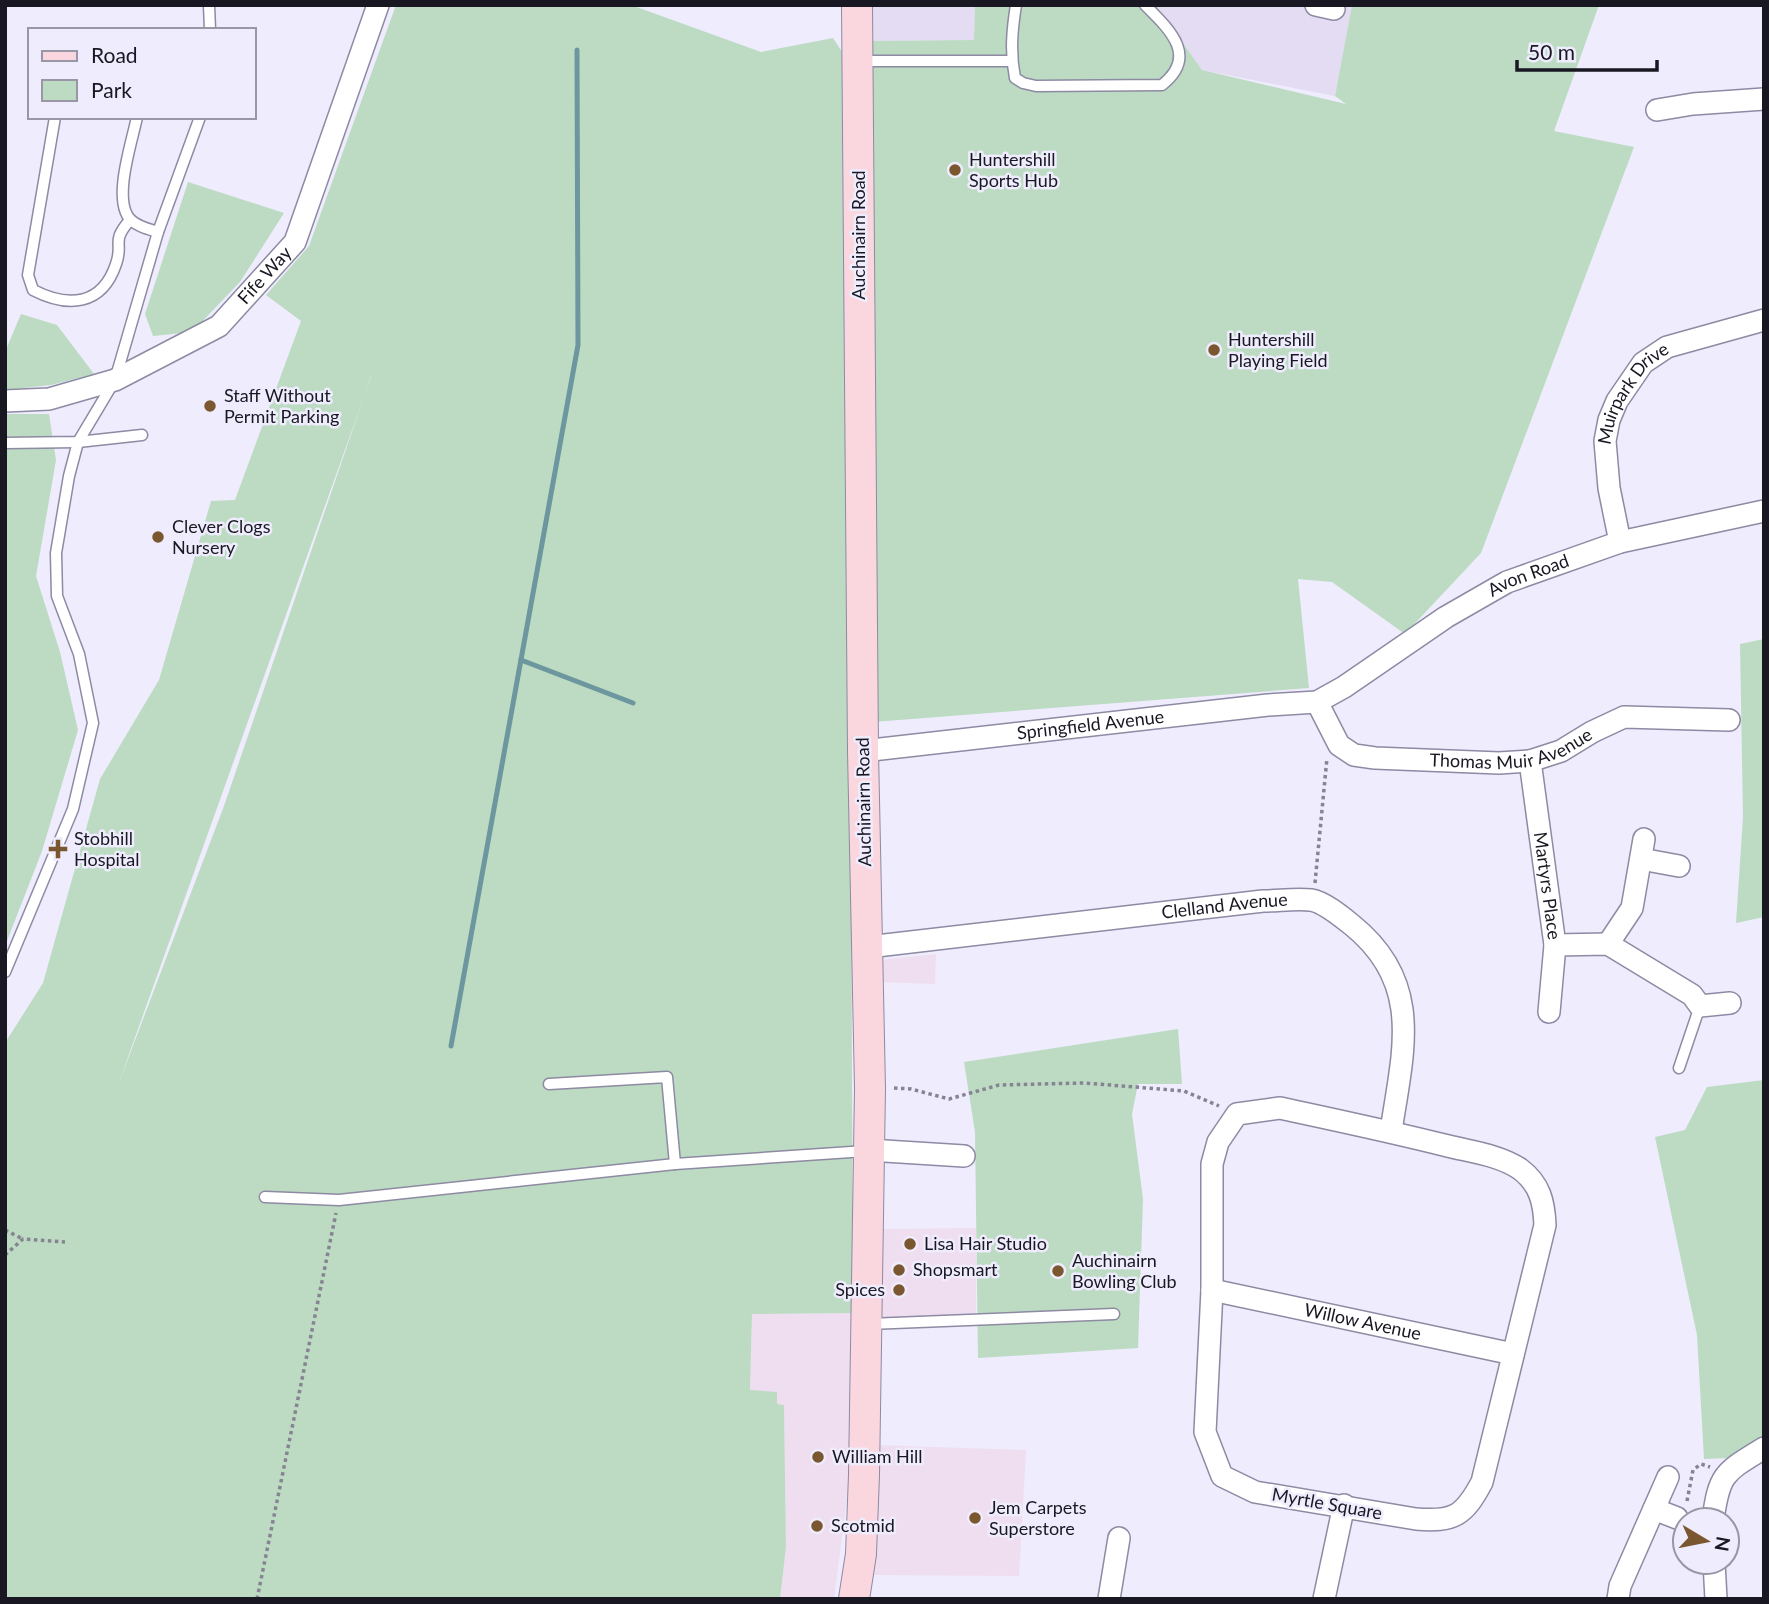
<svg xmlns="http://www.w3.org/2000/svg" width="1769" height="1604" font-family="Lato,sans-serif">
  <rect width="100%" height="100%" fill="#eeecfd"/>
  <g fill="#efdef0">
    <path d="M936,954L935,984L881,982L880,960Z"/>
    <path d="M976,1228V1313L881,1320V1229Z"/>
    <path d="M853,1313L849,1483L834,1599H780L786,1547L784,1405L777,1404L750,1391L752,1314Z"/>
    <path d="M873,1445L1026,1450L1019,1576L871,1575Z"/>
  </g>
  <g fill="#e3dcf2">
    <path d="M868,5H975L974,40L869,41Z"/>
    <path d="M1156,5H1352L1335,96L1202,70Z"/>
  </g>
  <g fill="#bcdbc2" fill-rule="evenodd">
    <path d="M396,5H631L761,52L833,38L848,61L853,1313L752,1314L750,1390L777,1392V1404L784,1405L786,1547L780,1599H5V1043L43,983L100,779L159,680L211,501L235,500L301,321L266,295L309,246ZM371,376L224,806L118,1085L371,377Z"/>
    <path d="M975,5H1156L1202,70L1346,104L1335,96L1352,5H1599L1554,131L1634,147L1481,553L1405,634L1332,582L1298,579L1309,688L873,722L869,41L974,40Z"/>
    <path d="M188,182L284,213L240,282L192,332L153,336L145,314Z"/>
    <path d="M21,314L57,325L94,374L51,385L5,390V352Z"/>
    <path d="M5,414H49L56,460L36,576L60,652L78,730L42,851L5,946Z"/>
    <path d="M1764,639V917L1736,923L1743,817L1740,644Z"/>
    <path d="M1178,1029L1182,1084H1138L1132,1114L1143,1199L1138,1348L978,1358L975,1132L964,1062Z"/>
    <path d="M1764,1080V1435L1731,1458L1704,1459L1697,1335L1655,1137L1685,1130L1707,1087Z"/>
  </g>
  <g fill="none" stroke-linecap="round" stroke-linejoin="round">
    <g stroke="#6c979f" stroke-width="5">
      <path d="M521,660L633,703"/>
      <path d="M451,1046L578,345L577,50"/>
    </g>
    <g stroke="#8d8aa3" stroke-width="13">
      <g id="service">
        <path d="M209,5L210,30"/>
        <path d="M1016,5C1012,30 1010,53 1015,78L1023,83L1036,86L1162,85C1199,56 1169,29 1145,5"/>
        <path d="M861,61H1012"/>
        <path d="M55,117L28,275L33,290C68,308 102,306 116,264C124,242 110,243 130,220"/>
        <path d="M137,117C132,142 113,197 129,218C136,226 148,229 158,232"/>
        <path d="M5,443L78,442L142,435"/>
        <path d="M5,972L73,809L93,723L79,654L57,596L56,553L69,476L78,442L115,380L158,232L200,117"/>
        <path d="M1679,1068L1700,1006"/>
        <path d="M549,1084L667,1077L675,1164"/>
        <path d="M265,1197L339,1200L675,1164L866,1151"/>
        <path d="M869,1324L1114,1314"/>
      </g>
    </g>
    <g stroke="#8d8aa3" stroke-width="24">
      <g id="minor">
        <path d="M1316,5L1334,9"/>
        <path d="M1657,110L1693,104L1764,99"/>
        <path id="s1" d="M5,401L49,399L115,380L219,326L295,242L378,5"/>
        <path id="s2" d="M1620,542L1609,488L1605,441L1609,420L1617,401L1643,363L1667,347L1764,320"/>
        <path id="s3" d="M1317,702L1339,745L1354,755L1375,758L1499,763L1530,761L1561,751L1592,732L1624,717L1729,720"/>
        <path id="s4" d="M863,751L1268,705L1317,702L1344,687L1446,617L1507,582L1620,542L1764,511"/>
        <path id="s5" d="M1530,761L1555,945L1549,1012"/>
        <path d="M1641,859L1679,866"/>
        <path d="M1608,944L1632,908L1644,839"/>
        <path d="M1555,945L1608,944L1692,995L1700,1006L1730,1003"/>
        <path id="s6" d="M868,947L1263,901C1278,901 1296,898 1311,900C1324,902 1342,917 1352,925C1424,983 1403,1051 1391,1131"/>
        <path d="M1280,1108C1336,1120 1393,1132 1448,1146C1472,1152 1499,1155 1520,1169C1540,1184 1544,1202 1545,1225L1482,1482C1464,1516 1454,1522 1416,1519L1255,1492L1222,1476L1205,1432L1212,1290V1164L1218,1142L1237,1114Z"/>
        <path d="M869,1150L964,1156"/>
        <path id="s7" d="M1212,1290L1513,1354"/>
        <path d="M1654,1509L1677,1518"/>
        <path d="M1713,1520C1719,1473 1725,1472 1764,1448"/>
        <path d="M1714,1562L1716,1599"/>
        <path d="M1109,1599L1119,1538"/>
        <path d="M1324,1599L1344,1505"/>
        <path d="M1618,1599L1620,1586L1668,1477"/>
      </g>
    </g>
    <g stroke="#8d8aa3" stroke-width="32">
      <path id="secondary" d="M854,1599L861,1554L864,1475L870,1088L863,751L857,5"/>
    </g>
    <g stroke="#868492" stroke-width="3.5" stroke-dasharray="3.5 3.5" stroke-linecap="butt">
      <path d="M1315,883L1327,758"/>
      <path d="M894,1088L911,1089L949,1099L999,1085L1085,1083L1184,1091L1219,1106"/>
      <path d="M5,1230L23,1239"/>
      <path d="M5,1255L23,1239L65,1242"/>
      <path d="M1687,1501L1693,1470L1701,1464L1710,1467"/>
      <path d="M257,1599L336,1213"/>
    </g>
    <use href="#service" stroke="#fff" stroke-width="10"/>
    <use href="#minor" stroke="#fff" stroke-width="21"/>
    <use href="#secondary" stroke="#fad7df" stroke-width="30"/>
  </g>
  <g fill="#7a572f" stroke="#eeecfd" stroke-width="2.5">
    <circle cx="955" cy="170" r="7"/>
    <circle cx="1214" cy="350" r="7"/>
    <circle cx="210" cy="406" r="7"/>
    <circle cx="158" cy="537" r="7"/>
    <path d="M54.5 838.5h7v7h7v7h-7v7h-7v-7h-7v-7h7z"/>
    <circle cx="910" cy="1244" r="7"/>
    <circle cx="899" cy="1270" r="7"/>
    <circle cx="1058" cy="1271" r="7"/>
    <circle cx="899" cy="1290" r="7"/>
    <circle cx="818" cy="1457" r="7"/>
    <circle cx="975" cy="1518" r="7"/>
    <circle cx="817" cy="1526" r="7"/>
  </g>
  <g text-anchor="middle" stroke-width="5" stroke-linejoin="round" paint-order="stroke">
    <g font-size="18" fill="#191822" stroke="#eeecfd" text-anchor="start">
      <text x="969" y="166">Huntershill<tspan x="969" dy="21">Sports Hub</tspan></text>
      <text x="1228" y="346">Huntershill<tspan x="1228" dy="21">Playing Field</tspan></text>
      <text x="224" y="402">Staff Without<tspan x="224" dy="21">Permit Parking</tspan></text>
      <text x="172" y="533">Clever Clogs<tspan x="172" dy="21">Nursery</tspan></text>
      <text x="74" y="845">Stobhill<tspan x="74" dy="21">Hospital</tspan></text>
      <text x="924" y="1250">Lisa Hair Studio</text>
      <text x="1072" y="1267">Auchinairn<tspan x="1072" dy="21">Bowling Club</tspan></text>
      <text x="913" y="1276">Shopsmart</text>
      <text x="885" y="1296" text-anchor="end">Spices</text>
      <text x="832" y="1463">William Hill</text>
      <text x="989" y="1514">Jem Carpets<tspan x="989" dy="21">Superstore</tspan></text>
      <text x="831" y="1532">Scotmid</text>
    </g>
    <g font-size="18" fill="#191822" stroke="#eeecfd">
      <text transform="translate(859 235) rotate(-90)" y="6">Auchinairn Road</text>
      <text dy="6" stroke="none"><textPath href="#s1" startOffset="298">Fife Way</textPath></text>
      <text dy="6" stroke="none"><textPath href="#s2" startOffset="159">Muirpark Drive</textPath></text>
      <text dy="6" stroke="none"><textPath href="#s4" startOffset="704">Avon Road</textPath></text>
      <text dy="6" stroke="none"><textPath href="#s4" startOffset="229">Springfield Avenue</textPath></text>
      <text dy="6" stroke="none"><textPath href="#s3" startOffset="226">Thomas Muir Avenue</textPath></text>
      <text transform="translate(864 802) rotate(-91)" y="6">Auchinairn Road</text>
      <text dy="6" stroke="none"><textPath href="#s5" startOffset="126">Martyrs Place</textPath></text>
      <text dy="6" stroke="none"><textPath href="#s6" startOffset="359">Clelland Avenue</textPath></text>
      <text dy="6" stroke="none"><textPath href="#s7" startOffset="154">Willow Avenue</textPath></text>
      <text transform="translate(1327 1504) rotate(10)" y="6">Myrtle Square</text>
    </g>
  </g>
  <rect width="1769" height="1604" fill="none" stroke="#191822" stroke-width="14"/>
  <rect x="28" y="28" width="228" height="91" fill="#eeecfd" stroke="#9997a5" stroke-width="2"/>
  <rect x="42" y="51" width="35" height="10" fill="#fad7df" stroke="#9997a5" stroke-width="2"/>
  <text x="91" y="63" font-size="21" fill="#191822">Road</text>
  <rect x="42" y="80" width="35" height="21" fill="#bcdbc2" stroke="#9997a5" stroke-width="2"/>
  <text x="91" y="98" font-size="21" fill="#191822">Park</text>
  <g transform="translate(1706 1541) rotate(100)"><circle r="33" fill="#eeecfd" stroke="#9997a5" stroke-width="2"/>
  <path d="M0-5L12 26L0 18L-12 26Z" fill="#7a572f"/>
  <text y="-10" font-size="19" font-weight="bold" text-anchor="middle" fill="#191822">N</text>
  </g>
  <path d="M1517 60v10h140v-10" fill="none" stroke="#191822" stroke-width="3.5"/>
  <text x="1528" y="60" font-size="21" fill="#191822" stroke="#eeecfd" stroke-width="5" paint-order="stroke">50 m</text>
</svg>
